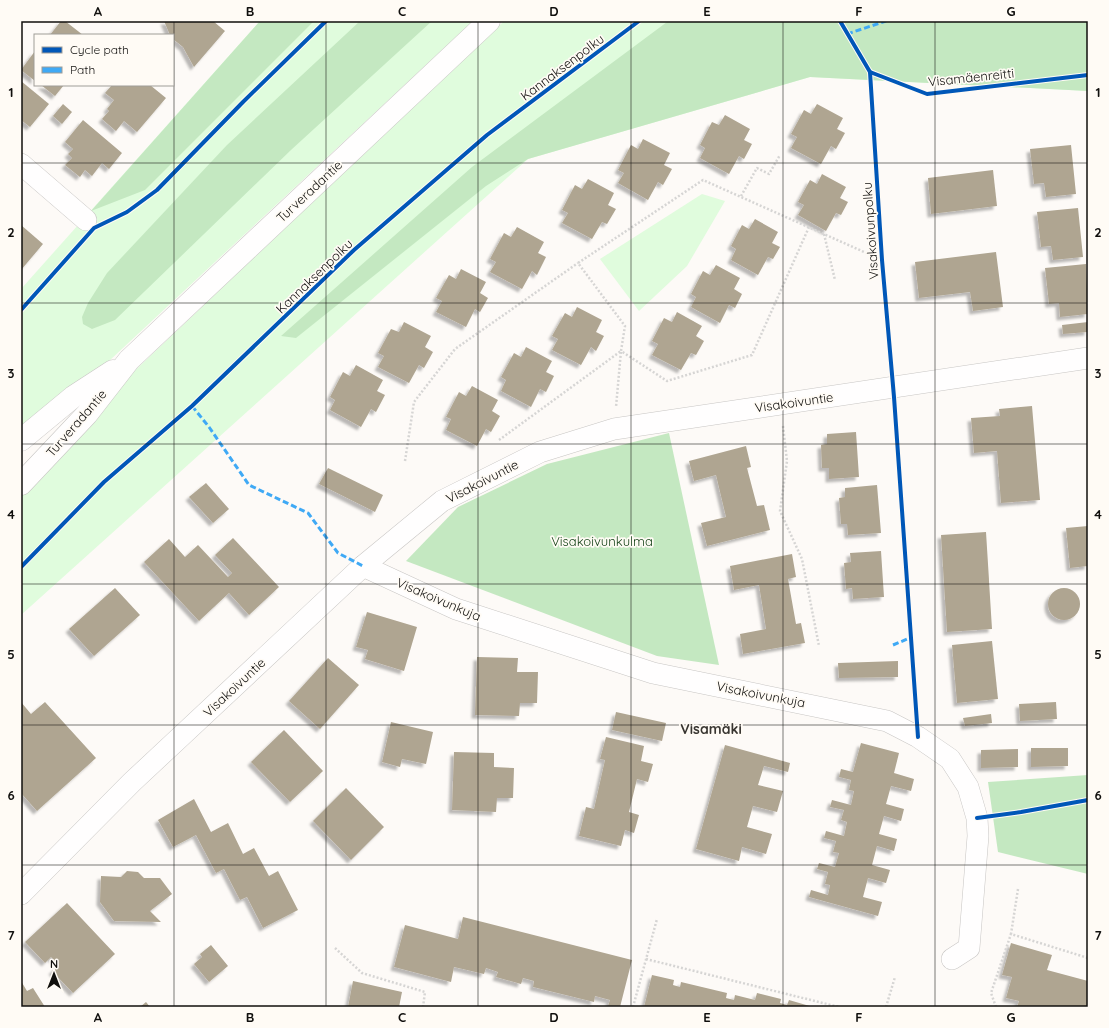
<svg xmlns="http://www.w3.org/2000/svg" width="1109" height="1028" font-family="Quicksand,sans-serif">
  <defs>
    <filter id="shadow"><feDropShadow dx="-3.5" dy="3.5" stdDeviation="1" flood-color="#0004"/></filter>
  </defs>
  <rect width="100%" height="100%" fill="#fdfaf7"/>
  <g fill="#e0fcdd">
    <path d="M260,21H473L108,362L21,429V289Z"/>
    <path d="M504,21H1088V91L810,77L528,159L21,615V494L127,378Z"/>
    <path d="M702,194L725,201L687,266L639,311L600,259Z"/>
  </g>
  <g fill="#c4e8c1">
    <path d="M260,21H314L145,190L91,211Z"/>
    <path d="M360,21H432L291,150L115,320L92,329L83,324L82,317L88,303L107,273L227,145Z"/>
    <path d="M701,21H1088V91L810,77L528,159L486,186L296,338L281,336L472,167L667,22Z"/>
    <path d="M669,433L719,665L657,656L406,561L458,507L547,464Z"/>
    <path d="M1088,775V874L998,852L988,782Z"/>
  </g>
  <g fill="#afa591" filter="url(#shadow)">
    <path d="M61,21H65L83,35H50Z"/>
    <path d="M164,21H213L225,31L194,67L183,47L173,39V35H170Z"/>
    <path d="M35,51V81L21,70Z"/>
    <path d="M21,81L49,104L30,127L21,120Z"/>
    <path d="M41,85H64L55,96Z"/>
    <path d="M112,85H150L166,98L137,132L124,121L116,131L102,119L109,111L107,109L114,100L105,93Z"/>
    <path d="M63,104L72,112L62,124L53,116Z"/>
    <path d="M817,104L843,118L837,129L845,133L836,149L831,146L821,164L791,148L797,137L791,134L804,110L811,114Z"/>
    <path d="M725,115L750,129L744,140L752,144L744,159L739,156L729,174L700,158L705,148L700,145L712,122L719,125Z"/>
    <path d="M83,120L122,153L109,169L102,163L92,176L85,170L80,177L65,165L72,158L68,154L73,149L65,142Z"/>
    <path d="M643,139L670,153L664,165L672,169L663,185L658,182L648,200L618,183L624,173L618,170L631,145L638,149Z"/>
    <path d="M1071,145L1076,194L1046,197L1044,183L1034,184L1030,149Z"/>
    <path d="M993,170L997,206L931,214L928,178Z"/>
    <path d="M822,174L846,187L840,198L848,202L841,215L836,213L826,231L798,215L804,205L798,202L810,180L817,184Z"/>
    <path d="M588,179L614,193L608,205L616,209L607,224L602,222L592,239L562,223L568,213L562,210L575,185L582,189Z"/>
    <path d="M1078,208L1083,257L1053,260L1051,246L1041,247L1037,212Z"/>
    <path d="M755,219L778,232L772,243L780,247L773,259L768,257L758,275L731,260L736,249L731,246L742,225L749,229Z"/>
    <path d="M21,225L43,244L21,270Z"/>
    <path d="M517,227L544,242L538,253L546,257L537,275L532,271L522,289L490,272L496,262L490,259L504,233L511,237Z"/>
    <path d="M996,252L1003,307L973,311L970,292L919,298L915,262Z"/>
    <path d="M1086,264L1088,314L1060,317L1059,303L1049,304L1045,268Z"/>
    <path d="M716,265L740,278L734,289L742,294L735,308L729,305L720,323L691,307L696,297L691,294L703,271L710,275Z"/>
    <path d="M461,269L486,282L480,293L488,298L480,312L475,309L466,327L436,312L442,301L436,298L449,275L456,279Z"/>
    <path d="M577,307L602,320L596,332L604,336L596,351L591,347L581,365L552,350L558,339L552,336L565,313L572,317Z"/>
    <path d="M677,312L702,326L696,336L704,341L696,355L691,353L681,370L652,355L658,344L652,341L664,318L672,322Z"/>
    <path d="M404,322L431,336L425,347L433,352L424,368L419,365L409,383L378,367L384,356L378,353L391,329L399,332Z"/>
    <path d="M1088,322V332L1063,334L1062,325Z"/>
    <path d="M526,347L552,361L546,372L554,376L546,392L540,389L531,407L501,391L506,380L501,377L514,353L521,357Z"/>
    <path d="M356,365L383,380L377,391L385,395L376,412L371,409L361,427L330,410L335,400L330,397L343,372L350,376Z"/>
    <path d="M472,386L498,400L492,411L500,416L491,432L486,429L477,446L446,430L451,419L446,417L459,392L466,396Z"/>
    <path d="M1032,406L1040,500L1001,503L997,451L974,453L971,418L1000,416L999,409Z"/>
    <path d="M856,432L859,477L829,479V468H822L821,445L827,444V434Z"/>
    <path d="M746,446L751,467L747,468L757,506L764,505L770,530L707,546L701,523L726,517L716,475L694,481L689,461Z"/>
    <path d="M328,468L383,495L375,512L319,484Z"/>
    <path d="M206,483L229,509L213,523L189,497Z"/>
    <path d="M877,485L881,533L848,535L847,524H841L839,498L845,497V488Z"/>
    <path d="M1088,526V566L1070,568L1066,528Z"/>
    <path d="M986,532L992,629L947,632L941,535Z"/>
    <path d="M233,538L279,587L249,615L229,593L199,621L144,562L169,539L185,557L198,545L228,577L232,573L215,555Z"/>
    <path d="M881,551L884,597L853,599L852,588L846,589L844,563L851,562L850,553Z"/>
    <path d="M792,554L796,577L788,579L796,624L801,623L805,643L743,654L740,634L766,629L759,585L734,590L730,566Z"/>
    <path d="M115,588L140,615L94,656L69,629Z"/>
    <circle cx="1064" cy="604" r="16"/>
    <path d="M367,612L417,627L404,671L365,659L368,650L356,647Z"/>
    <path d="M992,641L998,699L957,703L952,645Z"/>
    <path d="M477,657L518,658L517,672H538L537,703H520L519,716L475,715Z"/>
    <path d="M328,658L359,685L320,729L289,701Z"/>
    <path d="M898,661V677L839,678L838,663Z"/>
    <path d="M21,702L31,714L45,702L96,758L37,811L21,793Z"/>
    <path d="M1056,702L1057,719L1020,721L1019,704Z"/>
    <path d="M616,712L666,723L662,741L612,730Z"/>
    <path d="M991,714L992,723L965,726L963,718Z"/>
    <path d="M391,722L433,732L426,764L402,759L400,767L382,762Z"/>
    <path d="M284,730L323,771L290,802L251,762Z"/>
    <path d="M606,737L644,746L641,761L653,764L648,782L637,779L629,812L639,815L634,833L625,830L621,846L579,836L586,807L594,809L605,760L600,759Z"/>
    <path d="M861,743L899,753L894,773L914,779L911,791L891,786L886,804L904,809L901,821L884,816L879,834L897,839L894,851L877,846L872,865L890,870L886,883L868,878L863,897L882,902L878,916L809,897L811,890L828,895L830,885L825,884L828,872L817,869L819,863L835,867L839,853L833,852L836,841L824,838L826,831L844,836L847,822L841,820L844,810L830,807L832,800L851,805L854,791L849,790L851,780L839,777L841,769L853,772Z"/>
    <path d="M725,745L790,763L788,772L764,766L758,785L783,791L777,812L753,806L747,827L772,834L766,854L742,847L739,861L696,849Z"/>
    <path d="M1031,748H1068V766L1031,767Z"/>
    <path d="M1018,749V767L981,768V750Z"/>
    <path d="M454,752L494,753V767L514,768L513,798H497L496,812L452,810Z"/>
    <path d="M346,788L384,827L351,860L313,821Z"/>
    <path d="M194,799L211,832L228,823L243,854L254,848L269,876L278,871L298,910L263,928L247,897L240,900L224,869L216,873L196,835L173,847L158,820Z"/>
    <path d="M127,871L138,872L144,878H160L172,894L150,911L161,922L114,921L100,902L101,876L121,877Z"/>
    <path d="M67,903L115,954L73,993L52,971L59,965L51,957L45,963L25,942Z"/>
    <path d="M463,917L632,960L620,1007L608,1006L610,1000L595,996L594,1002L533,987L534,981L523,978L521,984L496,977L498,972L486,968L484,974L454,967L451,982L394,967L405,925L458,939Z"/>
    <path d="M1011,943L1052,955L1047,970L1088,981V1007H1017L1019,1001L1006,998L1012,977L1002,975Z"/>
    <path d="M211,945L228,966L209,982L194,964L202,957L200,954Z"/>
    <path d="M652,975L674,980L673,985L680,987L681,982L727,993L726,998L734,1000L735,995L755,1000L757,993L781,999L780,1003L787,1005L789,1000L813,1007H644Z"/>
    <path d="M21,981L27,991L33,988L45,1007H21Z"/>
    <path d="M353,981L402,992L399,1007H348Z"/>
    <path d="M146,1002L150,1007H140Z"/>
  </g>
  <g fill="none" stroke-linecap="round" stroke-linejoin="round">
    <g stroke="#c8c6c4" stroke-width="22">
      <g id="minor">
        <path d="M21,164L86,220"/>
        <path d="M363,566L456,609L653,673L887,721L918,737L950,759L968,787L977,818L978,836L969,948L952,959"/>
        <path d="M21,894L132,782L177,740L363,566L442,501L540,452L614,429L1088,358"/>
      </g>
    </g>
    <g stroke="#c8c6c4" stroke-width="23">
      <g id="secondary">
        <path d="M21,440L73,397L113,371"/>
        <path d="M21,484L87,414L129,360L489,21"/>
      </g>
    </g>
    <g stroke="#d6d5d4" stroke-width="2.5" stroke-dasharray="2 2" stroke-linecap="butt">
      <path d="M741,196L757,168L769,174L780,155"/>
      <path d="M809,227L752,355L667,381L621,351L625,326L578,263L703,180L882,260"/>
      <path d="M824,234L835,280"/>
      <path d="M783,426L787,461L780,511L802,559L819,646"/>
      <path d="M499,440L621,351L616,407"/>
      <path d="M405,461L414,402L455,349L578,263"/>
      <path d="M1018,889L1011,934L1088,958"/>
      <path d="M335,948L362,973L425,992L423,1007"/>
      <path d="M646,959L839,1007"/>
      <path d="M633,1007L657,919"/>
      <path d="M886,1007L895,977"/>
      <path d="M996,1007L991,993L1011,934"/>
    </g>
    <use href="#minor" stroke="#fffefe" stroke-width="21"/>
    <use href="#secondary" stroke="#fffefe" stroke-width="22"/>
    <g stroke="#3fa9f5" stroke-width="3" stroke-dasharray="6 3" stroke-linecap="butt">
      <path d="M847,34L886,21"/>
      <path d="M192,406L209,427L249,485L308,513L338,553L363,566"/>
      <path d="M893,645L912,637"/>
    </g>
    <g stroke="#fffbf5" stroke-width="6">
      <g id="cycleway">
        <path d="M840,21L870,72L927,94L1088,75"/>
        <path d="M870,72L882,260L894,397L918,737"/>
        <path d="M21,310L94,228L127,212L157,190L243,102L326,21"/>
        <path d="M21,567L104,482L192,406L354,250L487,135L639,21"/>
        <path d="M977,818L1021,812L1088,800"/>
      </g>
    </g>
    <use href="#cycleway" stroke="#0057b8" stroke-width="4"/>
  </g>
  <path fill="none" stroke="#100f0d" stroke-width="1" stroke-opacity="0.55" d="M174,21V1007M326,21V1007M478,21V1007M631,21V1007M783,21V1007M935,21V1007M21,163H1088M21,303H1088M21,444H1088M21,584H1088M21,725H1088M21,865H1088"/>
  <g text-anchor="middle" stroke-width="3.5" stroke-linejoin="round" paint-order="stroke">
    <g font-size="13" fill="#100f0d" stroke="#fffbf5">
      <text transform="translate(562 67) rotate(-37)" y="5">Kannaksenpolku</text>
      <text transform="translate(971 77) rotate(-6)" y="5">Visamäenreitti</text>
      <text transform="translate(309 191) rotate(-43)" y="5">Turveradantie</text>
      <text transform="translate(870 231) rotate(-94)" y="5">Visakoivunpolku</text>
      <text transform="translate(314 276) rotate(-44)" y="5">Kannaksenpolku</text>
      <text transform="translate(794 402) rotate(-8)" y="5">Visakoivuntie</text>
      <text transform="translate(76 423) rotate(-49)" y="5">Turveradantie</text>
      <text transform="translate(482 481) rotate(-27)" y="5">Visakoivuntie</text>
      <text transform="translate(439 599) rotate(23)" y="5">Visakoivunkuja</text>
      <text transform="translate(234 687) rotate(-43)" y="5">Visakoivuntie</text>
      <text transform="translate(761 694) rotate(11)" y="5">Visakoivunkuja</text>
    </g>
    <g font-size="13" fill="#0a3a0d" stroke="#fffbf5">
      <text x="602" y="546">Visakoivunkulma</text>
    </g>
    <g font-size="14" font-weight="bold" fill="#383531" stroke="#fffbf5">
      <text x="711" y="734">Visamäki</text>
    </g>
  </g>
  <rect width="1109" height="1028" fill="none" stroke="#fffbf5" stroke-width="44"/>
  <rect x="34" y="34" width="140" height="52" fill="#fffbf5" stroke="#9f9d98"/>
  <rect x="42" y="47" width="20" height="6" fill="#0057b8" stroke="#9f9d98"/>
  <text x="70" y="54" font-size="12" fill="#100f0d">Cycle path</text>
  <rect x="42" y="67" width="20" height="6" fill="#3fa9f5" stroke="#9f9d98"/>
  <text x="70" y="74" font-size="12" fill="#100f0d">Path</text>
  <g transform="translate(54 974)" stroke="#fffbf5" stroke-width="3" paint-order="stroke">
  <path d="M0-3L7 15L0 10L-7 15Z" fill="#100f0d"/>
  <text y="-6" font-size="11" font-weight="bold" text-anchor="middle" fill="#100f0d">N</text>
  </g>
  <rect x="22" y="22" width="1065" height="984" fill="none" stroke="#100f0d" stroke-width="1.5"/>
  <g font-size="13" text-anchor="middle" font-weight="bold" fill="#100f0d">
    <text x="98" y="16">A</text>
    <text x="250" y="16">B</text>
    <text x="402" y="16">C</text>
    <text x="554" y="16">D</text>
    <text x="707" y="16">E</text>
    <text x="859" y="16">F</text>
    <text x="1011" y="16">G</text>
    <text x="11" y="97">1</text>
    <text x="1098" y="97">1</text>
    <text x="11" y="237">2</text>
    <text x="1098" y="237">2</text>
    <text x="11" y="378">3</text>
    <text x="1098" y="378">3</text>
    <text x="11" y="519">4</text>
    <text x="1098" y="519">4</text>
    <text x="11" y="659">5</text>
    <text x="1098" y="659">5</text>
    <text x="11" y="800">6</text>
    <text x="1098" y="800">6</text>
    <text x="11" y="940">7</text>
    <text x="1098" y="940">7</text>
    <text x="98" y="1022">A</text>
    <text x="250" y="1022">B</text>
    <text x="402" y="1022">C</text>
    <text x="554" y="1022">D</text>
    <text x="707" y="1022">E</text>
    <text x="859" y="1022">F</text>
    <text x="1011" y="1022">G</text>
  </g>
</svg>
